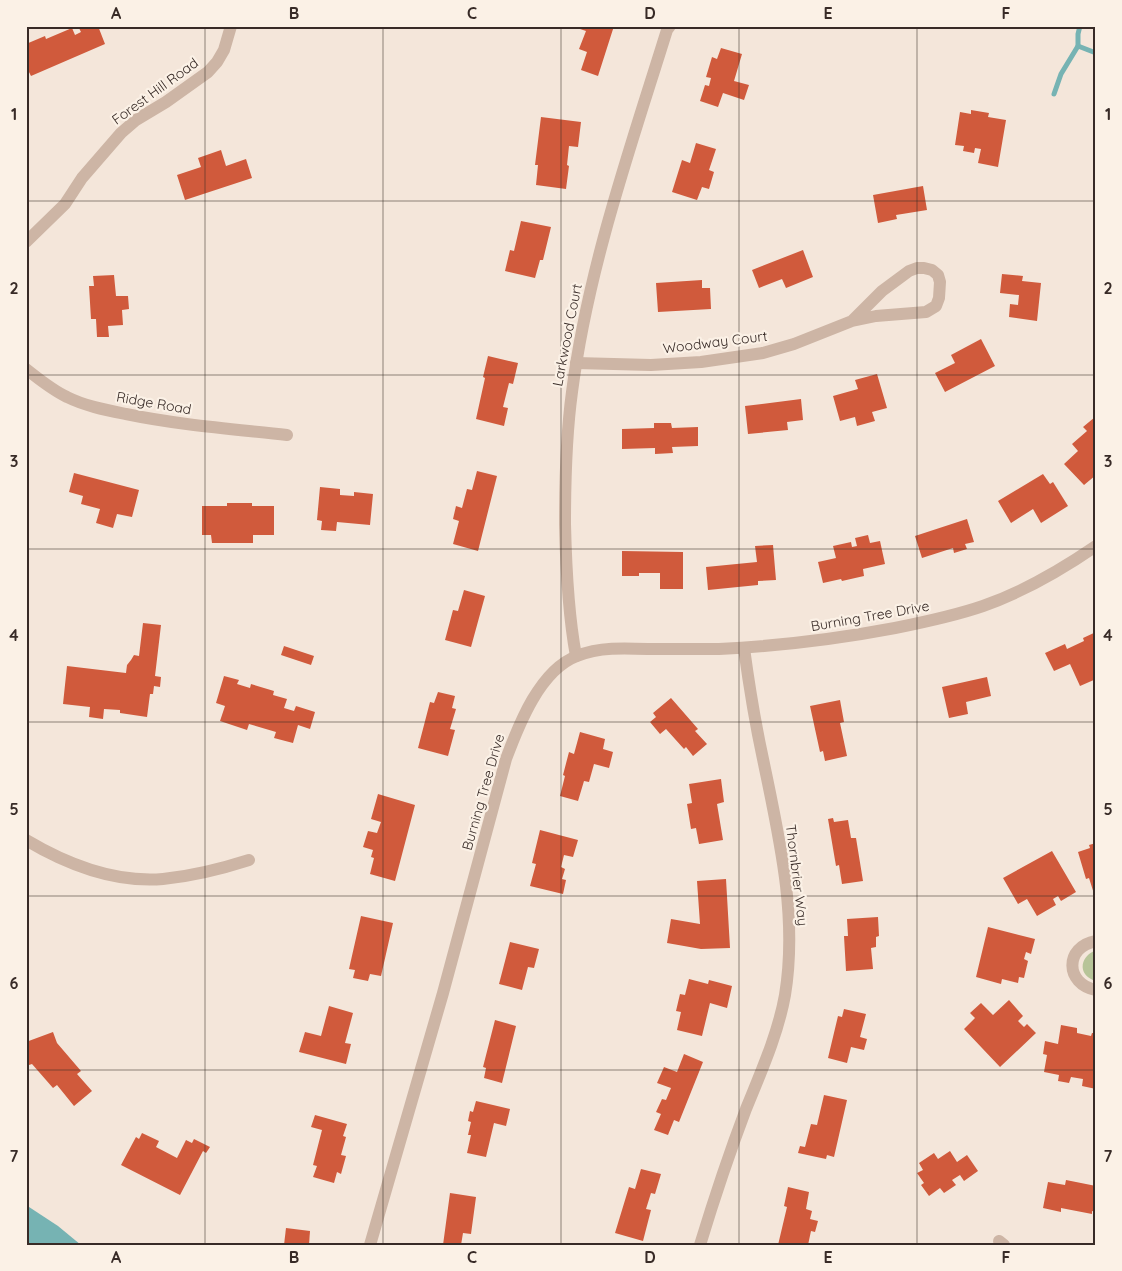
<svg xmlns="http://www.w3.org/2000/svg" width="1122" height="1271" font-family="Quicksand,sans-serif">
  <rect width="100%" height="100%" fill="#f4e6da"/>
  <path fill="#b7c498" d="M1094,951H1096V981C1078,976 1079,958 1094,951Z"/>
  <path fill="#76b3b3" d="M26,1205L58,1226L81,1245H26Z"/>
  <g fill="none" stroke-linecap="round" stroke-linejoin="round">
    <g stroke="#76b3b3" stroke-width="5">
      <path d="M1078,46L1096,53"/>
      <path d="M1054,94L1061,74L1078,46V34L1080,26"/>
    </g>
  </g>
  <g fill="#d05a3c">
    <path d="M78,26H98L105,44L31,76L26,66V44L45,36L46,39L72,28L75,35L81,32Z"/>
    <path d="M578,26H614L598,76L581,70L587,52L579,49L586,31L577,28Z"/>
    <path d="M721,48L742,54L734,81L749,85L744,100L723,93L718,107L700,101L705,85L709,86L711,78L706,77L712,57L717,59Z"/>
    <path d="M971,110L989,113L988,117L1006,120L998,167L978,163L981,149L975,148L974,153L963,151L964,146L955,145L960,112L971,114Z"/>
    <path d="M541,117L581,122L578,147L569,146L567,165L569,166L566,189L536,185L538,165H535Z"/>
    <path d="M696,143L716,149L709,170L714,172L709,189L702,187L697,200L672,192L682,160L690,163Z"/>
    <path d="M221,150L226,166L246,159L252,178L185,200L177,175L201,167L198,158Z"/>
    <path d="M923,186L927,210L896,215L897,219L878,223L873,195Z"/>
    <path d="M521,221L551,227L543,260H540L535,278L505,271L510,250L514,251Z"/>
    <path d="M803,250L813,277L786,288L782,279L759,288L752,270Z"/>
    <path d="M1002,274L1023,276L1022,281L1041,283L1037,321L1009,317L1010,304L1018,305L1019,295L1000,293Z"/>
    <path d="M114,275L116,296H128L129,309L122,310L123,325L108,326L109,337H97L96,319H91L89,286H94L93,276Z"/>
    <path d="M702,280V288H710L711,309L658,312L656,283Z"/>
    <path d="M981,339L995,366L945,392L935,373L955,363L951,355Z"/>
    <path d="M488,356L518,363L513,384L509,383L503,407L508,408L504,426L476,419L485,378L483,377Z"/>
    <path d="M877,374L887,408L872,412L875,421L857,426L855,417L840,421L833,396L858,389L855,380Z"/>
    <path d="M801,399L803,420L787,422L788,430L748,434L745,406Z"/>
    <path d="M1095,417L1096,418V475L1084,485L1064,464L1078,451L1072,444L1087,431L1083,427Z"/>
    <path d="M654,423H671L672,428L698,427V446L672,447L673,453L655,454V448L622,449V429L654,428Z"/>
    <path d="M477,471L497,476L478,551L453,544L459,521L453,519L456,506L462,508L467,489L472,490Z"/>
    <path d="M74,473L139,490L132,517L117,514L113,528L96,523L100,509L81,504L83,496L69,492Z"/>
    <path d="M1043,474L1050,484L1053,482L1068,506L1041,523L1033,509L1011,523L998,501Z"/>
    <path d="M320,487L340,489V495L354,496V492L373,494L370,525L337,522L336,531L321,530L322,521L317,520Z"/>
    <path d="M227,503H252V506H274V535H253V543H212L211,535H202V506H227Z"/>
    <path d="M967,519L974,542L965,544L967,549L954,553L953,548L922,558L915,536Z"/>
    <path d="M868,535L870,543L880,541L885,564L863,569L864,576L842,581L841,579L823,583L818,562L836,558L833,546L851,542L852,547L857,546L855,538Z"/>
    <path d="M773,545L776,580L758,581V585L708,590L706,567L757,562L755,546Z"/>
    <path d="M622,551L683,552V589H660V573H639V576H622Z"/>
    <path d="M464,590L485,596L471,647L445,640L453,610L458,611Z"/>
    <path d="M143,623L161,625L155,676L161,677L160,687L154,686L153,694H150L147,717L120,713V710L104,709L103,719L89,717L90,707L63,704L67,666L126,673L127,665L131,660L134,655L139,656Z"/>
    <path d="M1096,632V679L1080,686L1070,664L1054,671L1045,653L1065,644L1067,649L1084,641L1083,638Z"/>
    <path d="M284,646L314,656L311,665L281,655Z"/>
    <path d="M224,676L239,680L237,684L250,688L251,684L274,691L273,695L287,699L284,708L294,711L296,706L315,712L310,729L298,725L293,743L274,738L276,732L249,724L247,730L220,721L225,706L216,703Z"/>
    <path d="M987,677L991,696L966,702L968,714L949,718L942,687Z"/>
    <path d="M438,692L455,696L452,708L456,709L450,729L455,730L448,756L418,748L430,702L434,703Z"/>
    <path d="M671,698L698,729L695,731L707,744L693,756L686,747L684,749L666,729L660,734L650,722L656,717L653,713Z"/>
    <path d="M840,700L844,722L840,723L847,756L825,761L823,751L820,752L810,706Z"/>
    <path d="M580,732L605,739L603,749L613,752L609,768L594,764L589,782L584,781L578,801L560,796L565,776L563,775L569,752L574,754Z"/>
    <path d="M721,779L724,802L717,804L723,840L699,844L696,828L691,829L687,804L692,803L689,784Z"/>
    <path d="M378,794L415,805L395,881L370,874L374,858L371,857L373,850L363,847L368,831L377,833L381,822L371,819Z"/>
    <path d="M833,818L834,822L848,820L851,838H856L863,881L842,884L839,865L836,866L828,819Z"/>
    <path d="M540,830L578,840L573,857L564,855L561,867L565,869L562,879L566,880L563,894L530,886L536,864L532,863Z"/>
    <path d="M1096,843V897H1095L1089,878L1086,879L1078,852L1090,848L1089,845Z"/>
    <path d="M1052,851L1076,892L1061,901L1058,896L1053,899L1056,905L1037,916L1027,899L1018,904L1003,878Z"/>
    <path d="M726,879L730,948L701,949L667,943L671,919L700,924L697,881Z"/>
    <path d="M361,916L393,923L381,976L370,974L368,981L353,978L355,970L349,969Z"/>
    <path d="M878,917L879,936L876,937V947L871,948L873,969L846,971L844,936H848L847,919Z"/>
    <path d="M988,927L1035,939L1031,954L1026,952L1024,959L1028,961L1024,978L1019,977L1018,983L1002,979L1001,984L976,977Z"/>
    <path d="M510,942L539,949L534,968L528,967L522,990L499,984Z"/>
    <path d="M689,979L708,984L709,980L732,986L727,1008L710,1003L702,1036L677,1030L681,1012L676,1011L680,994L685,995Z"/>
    <path d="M1009,1000L1023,1016L1018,1021L1024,1027L1027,1024L1036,1033L1000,1067L964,1029L975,1018L970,1013L981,1003L993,1015Z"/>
    <path d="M329,1006L353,1013L345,1043L351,1044L346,1064L299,1052L305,1032L321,1036Z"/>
    <path d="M844,1009L866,1014L860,1037L867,1039L864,1050L851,1047L847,1063L828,1058L838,1016L842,1017Z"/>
    <path d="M495,1020L516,1026L502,1083L484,1078L486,1068L483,1067Z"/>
    <path d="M1061,1025L1077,1028V1033L1091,1036L1092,1033H1096V1089L1082,1086L1083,1079L1071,1077L1069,1083L1058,1081L1059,1075L1044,1072L1047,1055L1043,1054L1045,1041L1058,1044Z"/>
    <path d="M53,1032L57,1043L81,1071L77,1074L92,1091L74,1106L57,1085L53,1088L32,1064L26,1066V1042Z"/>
    <path d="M684,1054L703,1062L679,1122L674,1120L668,1135L654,1130L661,1114L656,1112L662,1099L666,1100L671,1088L657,1083L664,1067L677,1072Z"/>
    <path d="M824,1095L847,1100L834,1157L827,1155L826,1159L798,1153L800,1146L805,1147L811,1124L817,1125Z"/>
    <path d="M476,1101L510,1109L506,1126L494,1123L486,1157L467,1153L471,1135H468L471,1122L468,1121L470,1111L473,1112Z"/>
    <path d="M315,1115L347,1124L343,1136L346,1137L341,1155L346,1156L341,1174L337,1172L334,1183L313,1177L317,1166L313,1165L322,1130L311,1127Z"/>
    <path d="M142,1133L159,1141L156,1147L177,1158L186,1140L192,1143L194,1139L210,1147L206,1153L203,1151L180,1195L121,1165L136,1137L139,1139Z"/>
    <path d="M950,1151L957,1162L967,1155L978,1171L964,1181L960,1175L952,1180L956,1185L944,1193L940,1188L929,1196L921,1185L924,1183L917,1173L923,1170L919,1163L934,1153L938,1159Z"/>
    <path d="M641,1169L661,1174L655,1194L651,1193L646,1209L651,1210L643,1241L615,1233L629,1187L635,1189Z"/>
    <path d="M1066,1180L1096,1186V1212L1092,1211V1214L1061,1208V1212L1043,1208L1048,1182L1065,1185Z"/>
    <path d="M788,1187L809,1192L806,1209L812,1211L810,1219L818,1221L815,1232L811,1231L808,1245H778L787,1207L784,1206Z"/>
    <path d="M450,1193L476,1197L471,1234L463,1233L461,1245H443Z"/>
    <path d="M286,1228L310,1231L309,1245H284Z"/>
  </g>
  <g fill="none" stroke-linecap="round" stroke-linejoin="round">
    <g stroke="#cdb5a5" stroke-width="12">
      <path d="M26,242L65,204L82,178L121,133L136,120L166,102L208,72L217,62L224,50L231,26"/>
      <path d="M576,363L651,365L701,362L763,353L794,344L852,321L876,316L926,312L936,306L939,298L940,282L938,275L932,270L924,268H917L909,271L882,291L852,321"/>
      <path d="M26,369C39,379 52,390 67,397C85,406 106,410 126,414C179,425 233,429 287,435"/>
      <path d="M576,656C568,613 566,568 565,524C565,480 566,436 572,392C588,268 630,149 667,30L670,26"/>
      <path d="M26,840C68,865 114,883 163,879C193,876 221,869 249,860"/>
      <path d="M1096,941C1064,947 1065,984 1096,990"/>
      <path d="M999,1241L1004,1245"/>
      <path d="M370,1245L443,993L506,759C519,724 540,670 577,656C599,647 624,648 648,649C672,649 695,649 719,649C779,646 837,639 895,628C925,622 954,616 983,606C1023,592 1061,570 1096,546"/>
      <path d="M700,1245C714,1199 729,1154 746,1109C761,1072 778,1034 785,995C798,916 779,837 763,759C755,722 749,685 744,648"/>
    </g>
  </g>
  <path fill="none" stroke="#382b27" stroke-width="1" stroke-opacity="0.55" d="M205,26V1245M383,26V1245M561,26V1245M739,26V1245M917,26V1245M26,201H1096M26,375H1096M26,549H1096M26,722H1096M26,896H1096M26,1070H1096"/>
  <g text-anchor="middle" stroke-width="4.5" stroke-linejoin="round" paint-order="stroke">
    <g font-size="14" fill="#382b27" stroke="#fbf1e6">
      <text transform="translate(155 91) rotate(-36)" y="5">Forest Hill Road</text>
      <text transform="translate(567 335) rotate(-79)" y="5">Larkwood Court</text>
      <text transform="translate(715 342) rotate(-7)" y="5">Woodway Court</text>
      <text transform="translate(154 403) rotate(10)" y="5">Ridge Road</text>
      <text transform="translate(870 616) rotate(-10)" y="5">Burning Tree Drive</text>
      <text transform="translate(483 792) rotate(-74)" y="5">Burning Tree Drive</text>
      <text transform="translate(797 875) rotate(83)" y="5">Thornbrier Way</text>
    </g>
  </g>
  <rect width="1122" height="1271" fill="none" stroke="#fbf1e6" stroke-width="55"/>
  <rect x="28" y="28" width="1066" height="1216" fill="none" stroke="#382b27" stroke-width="2"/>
  <g font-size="16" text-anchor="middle" font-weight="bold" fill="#382b27">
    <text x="116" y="19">A</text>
    <text x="294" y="19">B</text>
    <text x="472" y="19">C</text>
    <text x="650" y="19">D</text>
    <text x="828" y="19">E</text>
    <text x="1006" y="19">F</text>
    <text x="14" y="120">1</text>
    <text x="1108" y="120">1</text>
    <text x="14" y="294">2</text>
    <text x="1108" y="294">2</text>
    <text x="14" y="467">3</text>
    <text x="1108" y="467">3</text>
    <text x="14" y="641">4</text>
    <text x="1108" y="641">4</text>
    <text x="14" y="815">5</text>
    <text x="1108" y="815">5</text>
    <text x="14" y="989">6</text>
    <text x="1108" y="989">6</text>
    <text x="14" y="1162">7</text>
    <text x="1108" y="1162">7</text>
    <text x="116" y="1263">A</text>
    <text x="294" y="1263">B</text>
    <text x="472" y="1263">C</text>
    <text x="650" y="1263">D</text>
    <text x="828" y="1263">E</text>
    <text x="1006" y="1263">F</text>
  </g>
</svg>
